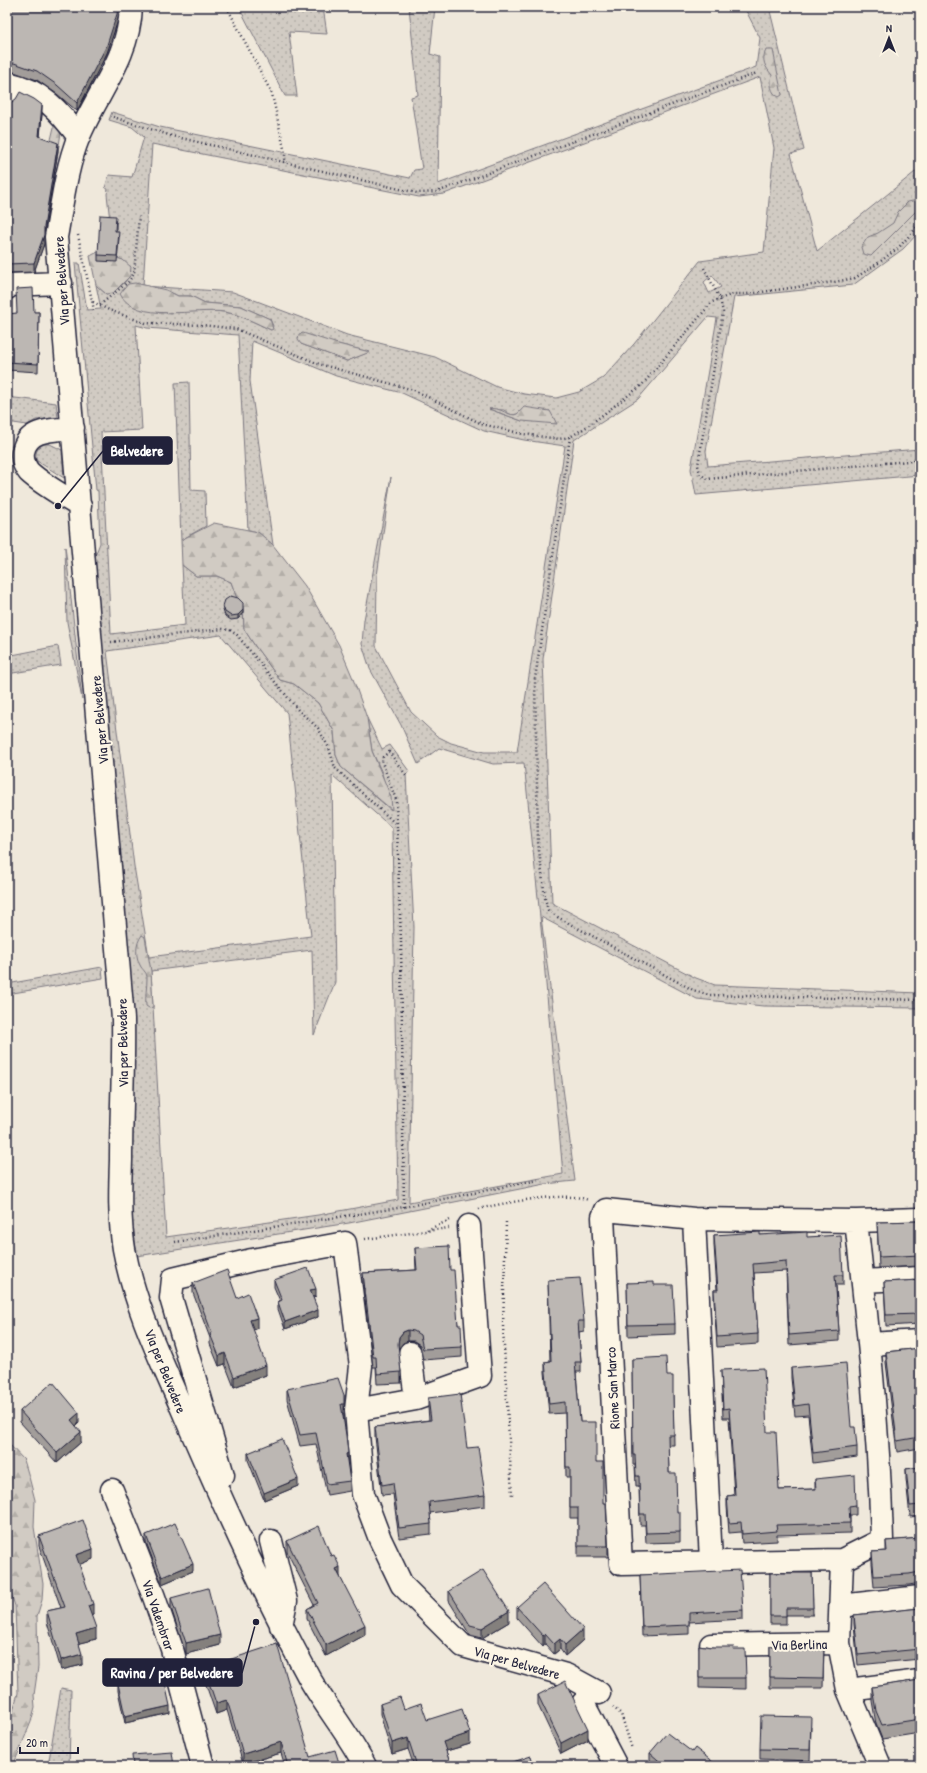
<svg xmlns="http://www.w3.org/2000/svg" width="927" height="1773" font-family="'Patrick Hand',sans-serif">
<defs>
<pattern id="grass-dots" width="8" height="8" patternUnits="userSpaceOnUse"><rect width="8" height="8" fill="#d1cbc3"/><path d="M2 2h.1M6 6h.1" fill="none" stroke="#b3aea8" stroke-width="1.8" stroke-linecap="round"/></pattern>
<pattern id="forest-firs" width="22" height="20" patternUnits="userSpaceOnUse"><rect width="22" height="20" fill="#d1cbc3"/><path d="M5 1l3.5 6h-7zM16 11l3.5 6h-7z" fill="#b3aea8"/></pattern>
</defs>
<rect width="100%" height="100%" fill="#efe8db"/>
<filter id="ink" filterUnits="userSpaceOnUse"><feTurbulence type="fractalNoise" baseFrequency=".025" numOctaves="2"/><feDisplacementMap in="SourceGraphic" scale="8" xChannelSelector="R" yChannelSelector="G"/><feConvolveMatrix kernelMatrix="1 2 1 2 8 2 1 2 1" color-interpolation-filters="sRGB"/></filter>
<g filter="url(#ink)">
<path fill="url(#grass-dots)" stroke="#7a767f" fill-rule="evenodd" d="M239,7H323L327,34L289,32L297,96H285Z
M409,7H435L430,54L440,57L438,184L756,67L760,38L744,7H769L804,150L791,154L817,251L920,168V231L903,249L853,285L734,297L706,451L708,466L920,449V475L696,495L691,469L717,318L708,317L638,399L574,440L543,659L552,903L696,978L715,985L920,993V1008L763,1006L697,999L541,917L575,1181L545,1184L349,1223L137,1256L130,1203L93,561L100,543L98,491L96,490L75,263H79L87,310L101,309L96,285L106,294C116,292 129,281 131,271L123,260L117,258L119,237H115L116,222L110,221L107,194L108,189L105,188L109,175L132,177L144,137L132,127L109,120L112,112L160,127L410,178L414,170L422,169L411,97L418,95ZM760,77L774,148L764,252L700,261L634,344L603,378L579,392L556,398L524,394L497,387L435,357L347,335L233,292L143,286L152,144L419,197L444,194ZM712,275L721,287L709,293L704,282ZM139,284L166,290L178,296H191L205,303L241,306L270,319L273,326L271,330C256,323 241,315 224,312C203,309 180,312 159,313ZM136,325L147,328L238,335L248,530L258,532L273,545L250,381L252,341L336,376L402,393L484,431L524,440L565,446L517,752H484L451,743L437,736L411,712L376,646L377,576L391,477L364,620L362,644L370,669L401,725L418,764L439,748L493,764L524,763L540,917L563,1174L409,1202L414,927L406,775L409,771L390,745L382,749L367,718L372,751L382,773L391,810L341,767L336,755L334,731L318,703L294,684L280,680L255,646L244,629L243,606L238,601L231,582L217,576H196L182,565L185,625L111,634L101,432L142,430ZM301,344H338L369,352L347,361ZM489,409L504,410L511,415L518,414L520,411H550L522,421ZM221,635L287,713L311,936L149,957L134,866L107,651ZM332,775L392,828L398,1200L318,1215L166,1237L151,971L312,950L314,1035L335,982Z
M189,382L191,490L205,491L206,526L181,540L175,383Z
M7,397L56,403L58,418L36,420L27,425L7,422Z
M44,444H50L62,450L64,478L37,461C34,453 37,448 44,444Z
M65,547L67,562L82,699L67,622Z
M58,646L61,665L7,674V656Z
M102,967L103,978L7,994V984Z
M61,1688L71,1690L69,1766H48Z"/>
<path fill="url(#forest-firs)" stroke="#7a767f" d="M766,50H773L782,95L779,97C770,93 770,83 772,75C765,67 761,60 766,50Z
M55,123L62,127L58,151L49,148Z
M920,195V207L871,256L863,254L861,247L868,237L878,233L893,223L898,212L908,202L917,200Z
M98,252L123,260L131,267L130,276L113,293L106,294L96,285L90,256Z
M135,283L166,290L178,296H191L205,303L241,306L270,319L273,329L271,330C256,323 241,315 225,312C196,308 136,324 120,294L128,284Z
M303,333L338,344L370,352L347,361L301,344L298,340L299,334Z
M524,407L550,411L557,424L522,421L489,409C500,406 510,418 517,414C519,413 522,409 524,407Z
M214,523L258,532L273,545L305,586L339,645L352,676L367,718L372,751L391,797L392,810L341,767L336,755L334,731L318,703L294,684L280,680L255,646L244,629L243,606L238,601L231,582L217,576H196L182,565L181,540Z
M142,935L145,937L151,971L153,1007L149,1008L146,1006C145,996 147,987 147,978C147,973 144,971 141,967C135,957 135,944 142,935Z
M7,1442L24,1460L29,1477L35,1500L34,1527L43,1584L42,1600L37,1616L38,1667L34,1695L35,1707L31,1722L13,1766H7V1732L18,1693L15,1606L7,1581Z"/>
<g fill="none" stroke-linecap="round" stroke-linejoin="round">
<g stroke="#22223b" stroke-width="25">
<path id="minor" d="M131,7C129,58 98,91 79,136C66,168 62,204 56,237L123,1019C124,1066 121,1113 121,1160C120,1189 119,1220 124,1249C134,1303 158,1354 180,1404C220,1498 262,1591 311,1681C328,1710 350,1736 365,1766
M7,99L11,84C41,90 61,113 79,137
M7,288L8,285L61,283
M73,428C55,430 27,428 23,452C22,459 24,466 29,472C43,485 63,496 80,506
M694,1219L711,1561
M856,1221C868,1327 879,1433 882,1540L842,1560L621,1564L603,1217L606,1210L694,1219L856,1221L920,1219
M863,1281L920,1278
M869,1344L920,1341
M416,1399L480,1376L469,1226
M356,1410L363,1494L380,1539L402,1585L463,1646L566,1675L599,1693
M223,1475L171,1298L173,1279L252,1260L345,1243L361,1366L356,1410L416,1399L410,1353
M112,1490L154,1597L172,1649L203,1766
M271,1541L286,1601L281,1626
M842,1560L839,1643L848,1690L880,1766
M849,1605L920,1597
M711,1645L839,1643
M848,1690L920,1681
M583,1703L616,1766"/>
</g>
<path stroke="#22223b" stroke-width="2.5" stroke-dasharray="1 3" stroke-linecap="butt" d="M227,7L272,94L285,153V163
M113,117L172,136L417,193L437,192L757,73
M78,235L94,310
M704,268L720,299L723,312L698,465L700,474L707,479L920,460
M93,302L109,310L145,323L202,325L236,329L319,364L414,390L482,424L523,434L559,439L570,437L588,426L642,385L712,302L733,294H747L834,282L855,278L877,264L898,248L920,224
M100,305L128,282L134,274L139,216
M570,437L535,679L538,842L545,898L548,910L559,918L693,990L709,995L920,1000
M111,642L223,629L230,630L237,635L298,710L318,728L329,748L335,768L397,825
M404,1207L401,942L396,800L382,762L383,757L389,752L406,775
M479,1209C501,1203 569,1191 588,1200
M506,1222L503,1326L512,1496
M427,1230L450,1220
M365,1239L449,1228
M175,1242L404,1207L538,1180
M613,1707L621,1714L632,1749"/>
<use href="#minor" stroke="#fcf5e5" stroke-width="22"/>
</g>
<path fill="#a29d9a" stroke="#22223b" d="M7,7L117,23L107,53L77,111L57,94L37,80L14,72L7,73Z
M7,112L42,114L40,137L58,151L44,233V244L34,272L7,273Z
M116,222V231L119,237L117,262L98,261V255Z
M39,312L38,372L7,370V314Z
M223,606L243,613L238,619L231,620L225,616L223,610Z
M920,1221V1266L879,1268L877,1222Z
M714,1235H760L807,1237L843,1275V1285H836L839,1331V1341L789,1345L786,1271L754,1273L758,1334V1344L717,1347L714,1300V1290H717L714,1245Z
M415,1248L450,1270L458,1325L462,1347V1357L423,1360L420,1345L414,1341H408L403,1343L399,1348L398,1350L401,1372V1383L377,1384L376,1367H373L363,1283V1273L416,1270Z
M274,1280L316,1296L313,1297L318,1317L285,1329L278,1309V1302L280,1301L274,1287Z
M548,1280L584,1321V1331L579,1332L581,1362V1372H576L580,1422L596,1462L603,1503L608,1546V1557H578V1518H570V1477H566L565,1413L549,1414L545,1372V1362L550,1361Z
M920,1280V1324L886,1326L884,1282Z
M193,1283L237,1298L257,1328L253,1330L266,1375L234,1387L225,1364L219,1366L210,1344V1338L193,1293Z
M627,1283L654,1285L675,1324V1334L628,1336Z
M920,1348V1448L897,1452L886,1363V1352Z
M632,1359L667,1376L673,1395L674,1445H668L669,1473L677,1512L680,1532V1542L646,1543L645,1525H640L639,1486H636L635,1465H633Z
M791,1368L857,1447V1457L813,1463L808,1415L795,1416L791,1378Z
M721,1370L767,1432L779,1490L815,1489V1479L856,1505V1515H850V1533L777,1535V1541L742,1543L741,1532L729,1533L727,1506V1496L734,1495L729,1418H723Z
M287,1389L344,1395V1414H343L348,1464H347L350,1481V1491L327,1495L316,1444L300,1446L287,1399Z
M428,1398L467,1448L485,1495V1506L430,1513L431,1524V1534L399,1538L393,1494L382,1495L375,1437V1427L429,1420L428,1408Z
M20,1411L79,1423L76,1426L81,1442L57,1463L20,1422Z
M248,1453L298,1486L264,1500L248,1460Z
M920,1467V1516L910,1517L906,1479V1469Z
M146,1535L193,1571L162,1584L146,1542Z
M39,1536L93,1559L79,1564L93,1615H91L96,1639L79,1643L82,1665L61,1670L47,1622V1611L61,1608L39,1546Z
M920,1538V1583L909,1585L874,1587L872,1563V1552L886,1551V1541Z
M287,1541L331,1556L365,1635L326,1656L307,1619V1609L314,1605L287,1552Z
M770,1573H812L813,1615H786V1624H770Z
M640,1575L743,1610V1619L689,1622V1634L642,1636Z
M449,1591L509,1622L482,1638L470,1635L449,1601Z
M171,1598L220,1645L186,1654L171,1608Z
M517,1607L583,1640L565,1656L560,1649L554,1654L545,1644L543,1647L517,1618Z
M920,1608V1659L858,1665L854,1624V1615Z
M699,1645L711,1647L734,1649L746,1678V1689L699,1688Z
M824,1645L823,1688H770V1646Z
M204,1668L310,1757L340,1766H285L281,1753L243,1764L227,1710L216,1714L204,1679Z
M920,1680V1733L882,1739L876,1724L872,1701V1687Z
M118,1684L170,1713L125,1723L118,1691Z
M538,1695L588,1740L561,1754L538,1705Z
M380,1704L404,1709L470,1744L446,1751L451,1766H414L408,1749L392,1754L380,1714Z
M811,1727L810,1761L760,1759V1749Z
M650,1753L718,1766H653L650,1763Z"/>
<path fill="#84807d" stroke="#22223b" d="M118,7H120L117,23L107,53L77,111V103Z
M42,105V114L39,145V136Z
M58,143V151L44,235V227Z
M44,235V244L34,272V263Z
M243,610V613L238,619V615Z
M316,1289V1296L310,1298V1290Z
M318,1310V1317L285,1329V1322Z
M257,1318V1328L250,1331V1320Z
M408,1330V1341L403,1343L399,1348L398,1354V1344L399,1337L403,1332Z
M225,1353V1364L219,1366V1356Z
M266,1365V1375L234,1387V1377Z
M79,1413V1423L71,1430V1420Z
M81,1432V1442L57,1463V1453Z
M348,1453V1464H346V1454Z
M298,1479V1486L264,1500V1493Z
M93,1549V1559L76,1566V1555Z
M193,1564V1571L162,1584V1577Z
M340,1567V1577L336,1569Z
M93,1604V1615L88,1617V1606Z
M509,1611V1622L482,1638V1628Z
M365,1625V1635L326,1656V1645Z
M96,1628V1639L76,1644V1634Z
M583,1629V1640L565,1656V1645Z
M545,1634V1644L543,1647V1636Z
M220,1635V1645L186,1654V1643Z
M560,1639V1649L554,1654V1644Z
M82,1654V1665L61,1670V1660Z
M227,1700V1710L216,1714V1703Z
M170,1706V1713L125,1723V1716Z
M588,1729V1740L561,1754V1743Z
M470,1733V1744L443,1752V1742Z
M408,1738V1749L392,1754V1743Z
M281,1742V1753L243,1764V1754Z"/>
<path fill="#bcb7b3" stroke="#22223b" d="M7,7H118L117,14L107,45L77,103L57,85L37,71L14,63L7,64Z
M20,92L34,99L42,105L39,136L58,143L44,227V235L34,263L7,264V112L10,103L16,99Z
M100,215L116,216L115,231H119L117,256L98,255Z
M33,288L34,312H39L38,364L7,362V314L17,313L16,289Z
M231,596L238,598L243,603V610L238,615L231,616L225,612L223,606L225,600Z
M920,1221V1255L879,1257L877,1222Z
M760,1232V1235L807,1232V1237L841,1235L843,1275H835L839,1331L789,1335L786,1261L753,1264L758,1334L717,1337L714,1290H718L714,1235Z
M449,1246L450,1270H454L458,1325H461L462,1347L423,1349L420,1335L414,1331L408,1330L403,1332L399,1337L398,1344L401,1372L377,1374L376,1357H373L363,1273L417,1270L415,1248Z
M308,1268L316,1289L310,1290L318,1310L285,1322L278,1302L282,1300L274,1280Z
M227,1270L237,1298L248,1293L257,1318L250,1320L266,1365L234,1377L225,1353L219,1356L210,1334L212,1333L193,1283Z
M580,1278L584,1321H578L581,1362H575L580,1422H596V1462H603V1503H606L608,1546H578V1508H570V1467H566L565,1402L549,1404L545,1362L551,1361L548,1280Z
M920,1280V1314L886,1315L884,1282Z
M654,1282V1285H673L675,1324L628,1325L627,1283Z
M920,1348V1437L897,1441L886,1352Z
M666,1357L667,1376H673V1395L674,1435H668L669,1473H676L677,1512H680V1532L646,1533L645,1514H640L639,1476H636L635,1455H633L632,1359Z
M846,1363L851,1427H855L857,1447L813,1453L808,1404L795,1406L791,1368Z
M764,1368L767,1432H776L779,1490L816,1489L815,1479L855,1475L856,1505L849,1506L850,1523L776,1525L777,1531L742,1534L741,1522L729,1523L727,1496L735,1495L729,1408L723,1409L721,1370Z
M338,1378L344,1395V1404H341L346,1435L348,1453L346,1454L350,1481L327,1484L316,1433L300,1435L287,1389Z
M53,1382L79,1413L71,1420L81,1432L57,1453L20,1411Z
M460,1394L467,1448L478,1447L485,1495L429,1502L431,1524L399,1528L393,1483L382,1485L375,1427L431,1420L428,1398Z
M282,1439L298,1479L264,1493L248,1453Z
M920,1467V1505L910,1506L906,1469Z
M83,1520L93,1549L76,1555L93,1604L88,1606L96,1628L76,1634L82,1654L61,1660L47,1611L65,1607L39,1536Z
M175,1523L193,1564L162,1577L146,1535Z
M319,1526L331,1556L334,1555L340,1567L336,1569L365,1625L326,1645L307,1609L318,1603L287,1541Z
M920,1538V1572L909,1574L874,1576L872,1552L887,1551L886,1541Z
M483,1570L509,1611L482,1628L470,1625L449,1591Z
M740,1570L743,1610L689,1613V1625L642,1627L640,1575Z
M770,1573H812L813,1608H786V1616H770Z
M543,1584L583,1629L565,1645L560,1639L554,1644L545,1634L543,1636L517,1607Z
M208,1588L220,1635L186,1643L171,1598Z
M920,1608V1649L858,1655L854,1615Z
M277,1644L310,1757L335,1750L340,1766H288L281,1742L243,1754L227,1700L216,1703L204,1668Z
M699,1645L711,1647H734L733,1649H745L746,1678H699Z
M824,1645L823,1678L770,1677V1646Z
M163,1674L170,1706L125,1716L118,1684Z
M920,1680V1719L882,1725L876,1711L872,1687Z
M565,1681L588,1729L561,1743L538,1695Z
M400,1697L404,1709L421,1703L427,1720L462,1709L470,1733L443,1742L451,1766H417L408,1738L392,1743L380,1704Z
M761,1716L811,1717L810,1750L760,1749Z
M667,1733L692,1752L695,1748L718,1766H665L650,1753Z
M172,1752L174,1766H133L132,1755Z
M531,1756L534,1766H501Z
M603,1761L607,1766H592Z
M859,1764L860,1766H815Z"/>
</g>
<g text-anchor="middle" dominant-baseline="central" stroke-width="4" stroke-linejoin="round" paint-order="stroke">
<g font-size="14" fill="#22223b" stroke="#fcf5e5">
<text transform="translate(61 281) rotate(-94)">Via per Belvedere</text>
<text transform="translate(99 720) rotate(-95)">Via per Belvedere</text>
<text transform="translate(122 1043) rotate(-91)">Via per Belvedere</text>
<text transform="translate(166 1371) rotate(68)">Via per Belvedere</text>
<text transform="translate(612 1388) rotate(-93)">Rione San Marco</text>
<text transform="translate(159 1615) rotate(71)">Via Valembrar</text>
<text transform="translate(799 1644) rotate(-1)">Via Berlina</text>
<text transform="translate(517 1662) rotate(16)">Via per Belvedere</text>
</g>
</g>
<path fill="none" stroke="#22223b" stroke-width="1.5" d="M58 506L103 451M256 1622L242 1673"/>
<g fill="#22223b" stroke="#fcf5e5" stroke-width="1.5">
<circle cx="58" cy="506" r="4"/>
<circle cx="256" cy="1622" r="4"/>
</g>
<g fill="#22223b" stroke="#22223b" stroke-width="1.5">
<rect x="103" y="437" width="69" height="27" rx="4"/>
<rect x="103" y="1659" width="139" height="27" rx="4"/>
</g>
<g font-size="15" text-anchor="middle" font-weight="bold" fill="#fff">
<text x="137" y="456">Belvedere</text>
<text x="172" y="1678">Ravina / per Belvedere</text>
</g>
<rect width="927" height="1773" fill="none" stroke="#fcf5e5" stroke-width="24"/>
<rect x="12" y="12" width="903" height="1749" fill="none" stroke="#22223b" stroke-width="1.5" filter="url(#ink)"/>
<g transform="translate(889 38)" stroke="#fcf5e5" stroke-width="3" paint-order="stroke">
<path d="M0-3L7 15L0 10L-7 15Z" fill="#22223b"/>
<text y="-6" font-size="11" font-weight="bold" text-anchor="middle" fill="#22223b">N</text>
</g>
<path d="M20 1747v6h58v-6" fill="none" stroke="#22223b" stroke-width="2"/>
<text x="26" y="1747" font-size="12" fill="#22223b" stroke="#fcf5e5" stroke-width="3" paint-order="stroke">20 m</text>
</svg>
